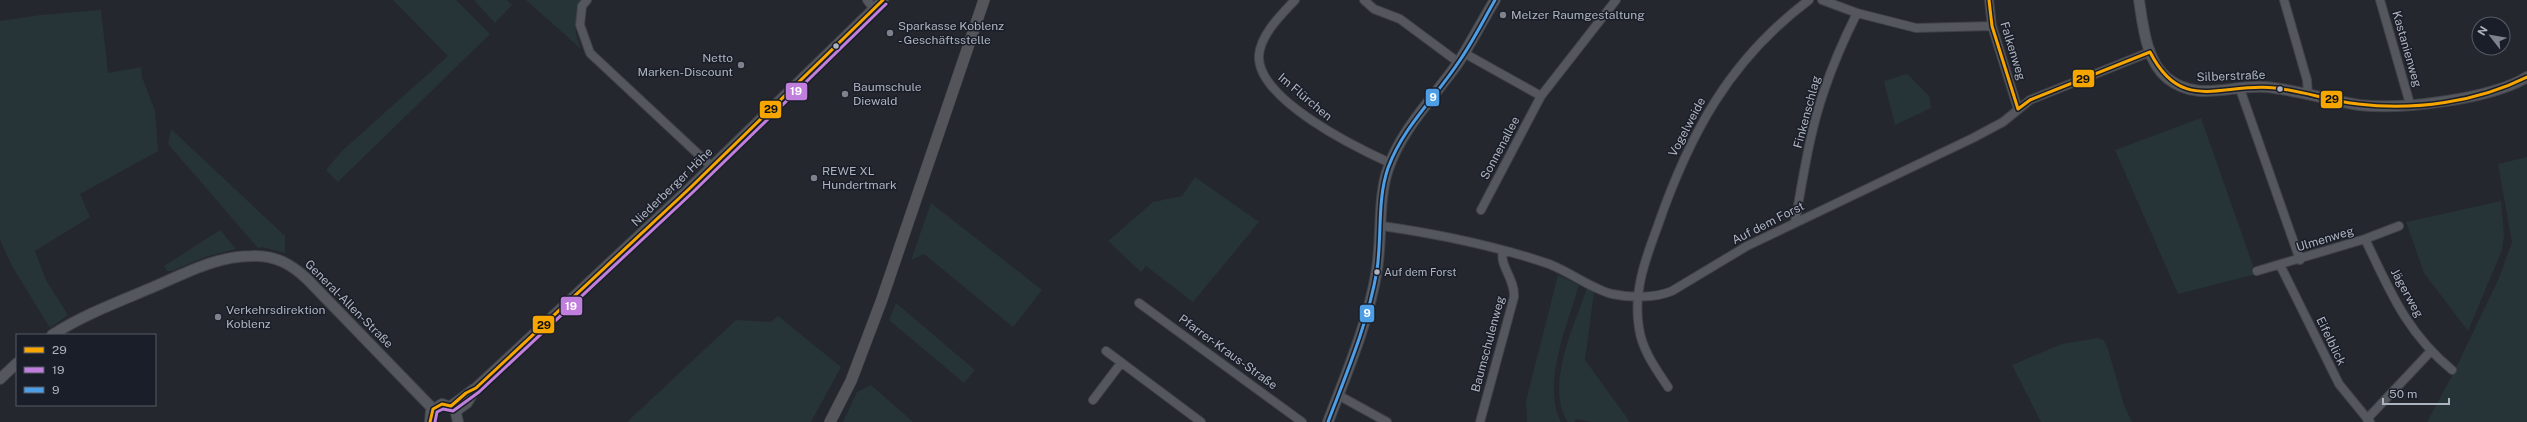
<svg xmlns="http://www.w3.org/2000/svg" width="2527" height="422" font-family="'Public Sans',sans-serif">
<rect width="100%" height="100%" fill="#25272e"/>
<path fill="#273437" d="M393,0H456L490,34L338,182L326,170L342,151L448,56Z
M474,0H507L512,5L495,23Z
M526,0H582C574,20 573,29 581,49Z
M101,10L108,73L141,67L142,77L155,111L158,151L80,194L90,217L35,251L46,280L68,315L50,328L12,266L0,240V21L41,15Z
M1907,74L1929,96L1931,108L1895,125L1884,81Z
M2201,118L2256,274L2178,294L2115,150Z
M171,129L285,236V253L262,247L258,248L168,144Z
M2527,157V422H2427L2454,372L2499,278L2512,242L2498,164Z
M1195,177L1259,222L1193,302L1146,266L1141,272L1108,241L1153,202L1182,196Z
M2501,201L2504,235L2502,250L2468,331L2424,273L2406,222Z
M931,203L1042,290L1013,327L924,254L911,260Z
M220,230L236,249L205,257L172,271H167L164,266Z
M1558,275L1579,285C1568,323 1541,385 1561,422H1527L1526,401Z
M1587,288L1594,292L1585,360L1630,422H1590L1577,419L1574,422H1568C1544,386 1575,324 1587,288Z
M896,303L975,370L964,383L889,320Z
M778,316L841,367L811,422H627L736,320L771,322Z
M2097,338L2103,340L2107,346L2125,408L2132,422H2041L2012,365L2062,344Z
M871,385L913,422H843L857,392Z"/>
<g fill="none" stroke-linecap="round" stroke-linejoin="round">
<g stroke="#414248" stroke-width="10">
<path id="minor" d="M587,0L582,6L580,25L590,53L712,167
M867,0L874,9
M1295,0C1281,15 1261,34 1259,55C1256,99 1357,148 1390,163
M1364,0L1374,9L1400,19L1458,62
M1822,0L1857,13L1916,28L1992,26
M1989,0L1992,26L2018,109
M2284,0L2307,80L2308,95
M2380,0L2410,104
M1464,53L1541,96L1481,210
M2240,89L2300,260
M1541,96L1616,0
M1795,222C1803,179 1809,134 1824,91C1833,64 1844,39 1857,13
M1382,226C1438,234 1496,246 1549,264C1570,272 1592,289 1612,294C1631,298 1655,298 1672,291L1747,246L1973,138L2003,122L2030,100L2150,52
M2365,239C2390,291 2406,332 2452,370
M2280,265L2339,384L2370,422
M2257,271L2365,239L2399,226
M1139,303L1302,422
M1106,351L1201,422
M1668,387C1656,369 1642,350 1639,328C1633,293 1645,260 1657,228C1689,135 1729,60 1809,0
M1338,395L1387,422
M1093,400L1121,363
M2367,419L2430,352
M1480,422L1514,297C1515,278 1499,266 1503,251"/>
</g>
<g stroke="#414248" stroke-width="12">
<path id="tertiary" d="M2139,0C2143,25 2146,61 2167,78C2198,103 2232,84 2266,87C2298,90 2328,100 2359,105C2401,110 2491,99 2527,77
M52,335C83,315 118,302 151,288C184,274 216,256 252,256C275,255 291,264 307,279L433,409
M0,379L17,363
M451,406L474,389
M456,411L467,403L476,388L689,189L883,0
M430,422L431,411L442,404L455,409L458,422
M1328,422C1347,372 1369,321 1377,269C1382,238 1378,197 1388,169C1401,130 1434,97 1458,63C1471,43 1482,21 1495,0"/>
</g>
<g stroke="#42444b" stroke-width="12">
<path id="secondary" d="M830,422L851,381L881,302L984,0"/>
</g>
<use href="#minor" stroke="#54575d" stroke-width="8"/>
<use href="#tertiary" stroke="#54575d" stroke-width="10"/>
<use href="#secondary" stroke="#53555b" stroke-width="11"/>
<g stroke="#1a1e28" stroke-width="6">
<path id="bus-1" d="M1989,0L1992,26L2018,109
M2150,52C2182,115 2221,82 2275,88C2303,91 2330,101 2358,104C2414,111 2477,102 2527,77
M2018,109L2030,100L2150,52
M430,422L433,409L442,404L451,406L466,393L476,388L689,189L883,0"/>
</g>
<g stroke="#1a1e28" stroke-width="6">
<path id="bus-2" d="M435,422L437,412L443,409L453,411L479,392L692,193L886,4"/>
</g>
<g stroke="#1a1e28" stroke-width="6">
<path id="bus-3" d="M1328,422C1347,372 1368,323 1377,270C1382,236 1377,200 1388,168C1403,127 1435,98 1458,63C1472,43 1483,21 1495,0"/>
</g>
<use href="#bus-1" stroke="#f7a600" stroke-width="3"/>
<use href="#bus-2" stroke="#c07fdc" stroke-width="3"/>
<use href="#bus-3" stroke="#4d9ee5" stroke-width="3"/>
</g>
<g fill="#7e828d" stroke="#1a1e28" stroke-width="1.5">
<circle cx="1503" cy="15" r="4"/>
<circle cx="890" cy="33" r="4"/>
<circle cx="741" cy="65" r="4"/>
<circle cx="845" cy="94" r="4"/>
<circle cx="814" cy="178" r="4"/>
<circle cx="218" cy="317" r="4"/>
</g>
<g fill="#aeb3c0" stroke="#1a1e28" stroke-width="1.5">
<circle cx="836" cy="46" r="3.5"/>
<circle cx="2280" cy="89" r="3.5"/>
<circle cx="1377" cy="272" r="3.5"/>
</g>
<g text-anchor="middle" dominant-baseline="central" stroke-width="3" stroke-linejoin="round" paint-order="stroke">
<g font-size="11" fill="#aeb3c0" stroke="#1a1e28" text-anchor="start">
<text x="1384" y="272">Auf dem Forst</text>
</g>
<g font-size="12" fill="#aeb3c0" stroke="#1a1e28" text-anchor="start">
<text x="1511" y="15">Melzer Raumgestaltung</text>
<text x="898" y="26">Sparkasse Koblenz<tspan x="898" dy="14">- Geschäftsstelle</tspan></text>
<text x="733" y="58" text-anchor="end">Netto<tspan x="733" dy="14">Marken-Discount</tspan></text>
<text x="853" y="87">Baumschule<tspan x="853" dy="14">Diewald</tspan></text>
<text x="822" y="171">REWE XL<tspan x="822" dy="14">Hundertmark</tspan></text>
<text x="226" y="310">Verkehrsdirektion<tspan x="226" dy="14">Koblenz</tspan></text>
</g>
<g font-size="12" fill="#aeb3c0" stroke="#1a1e28">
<text transform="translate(2407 49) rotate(74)">Kastanienweg</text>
<text transform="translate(2013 51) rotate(73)">Falkenweg</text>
<text transform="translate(2231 76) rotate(-2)">Silberstraße</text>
<text transform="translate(1305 97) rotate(40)">Im Flürchen</text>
<text transform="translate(1807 112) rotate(-75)">Finkenschlag</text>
<text transform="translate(1687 127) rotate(-62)">Vogelweide</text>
<text transform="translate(1500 148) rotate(-62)">Sonnenallee</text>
<text transform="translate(672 187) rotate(-44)">Niederberger Höhe</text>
<text transform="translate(1768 223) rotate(-27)">Auf dem Forst</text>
<text transform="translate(2325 239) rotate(-17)">Ulmenweg</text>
<text transform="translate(2407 293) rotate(61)">Jägerweg</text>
<text transform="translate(349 304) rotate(45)">General-Allen-Straße</text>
<text transform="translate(2331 341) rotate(64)">Eifelblick</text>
<text transform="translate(1488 344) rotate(-75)">Baumschulenweg</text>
<text transform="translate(1228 352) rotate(36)">Pfarrer-Kraus-Straße</text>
</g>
</g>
<g stroke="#1a1e28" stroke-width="1.5">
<rect x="2072" y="69" width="23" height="19" rx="4" fill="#f7a600"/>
<rect x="785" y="82" width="23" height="19" rx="4" fill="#c07fdc"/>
<rect x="1425" y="88" width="15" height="19" rx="4" fill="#4d9ee5"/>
<rect x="2320" y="90" width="23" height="19" rx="4" fill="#f7a600"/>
<rect x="759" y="100" width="23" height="19" rx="4" fill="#f7a600"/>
<rect x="560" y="296" width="23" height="20" rx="4" fill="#c07fdc"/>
<rect x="1359" y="304" width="16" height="19" rx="4" fill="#4d9ee5"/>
<rect x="532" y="315" width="23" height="19" rx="4" fill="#f7a600"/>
</g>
<g font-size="11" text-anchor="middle" font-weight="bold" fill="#fff">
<text x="796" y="95">19</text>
<text x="1433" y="101">9</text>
<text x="571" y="310">19</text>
<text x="1367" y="317">9</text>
</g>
<g font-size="11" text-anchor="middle" font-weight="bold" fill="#111">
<text x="2083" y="83">29</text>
<text x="2332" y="103">29</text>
<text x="771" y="113">29</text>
<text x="544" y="329">29</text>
</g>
<rect x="16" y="334" width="140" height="72" fill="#1a1e28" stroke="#555a65"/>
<rect x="24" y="347" width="20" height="6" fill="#f7a600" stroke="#555a65"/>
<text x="52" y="354" font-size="12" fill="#aeb3c0">29</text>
<rect x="24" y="367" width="20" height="6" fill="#c07fdc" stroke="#555a65"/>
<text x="52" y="374" font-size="12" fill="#aeb3c0">19</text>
<rect x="24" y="387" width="20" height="6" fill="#4d9ee5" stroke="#555a65"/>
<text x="52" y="394" font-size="12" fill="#aeb3c0">9</text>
<g transform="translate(2491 36) rotate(301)"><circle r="19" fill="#1a1e28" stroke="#555a65"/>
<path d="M0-3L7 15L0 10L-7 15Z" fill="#7e828d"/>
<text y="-6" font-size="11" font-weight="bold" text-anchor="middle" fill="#aeb3c0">N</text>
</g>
<path d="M2383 398v6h66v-6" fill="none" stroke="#aeb3c0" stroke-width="2"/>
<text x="2389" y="398" font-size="12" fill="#aeb3c0" stroke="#1a1e28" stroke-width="3" paint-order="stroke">50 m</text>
</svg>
